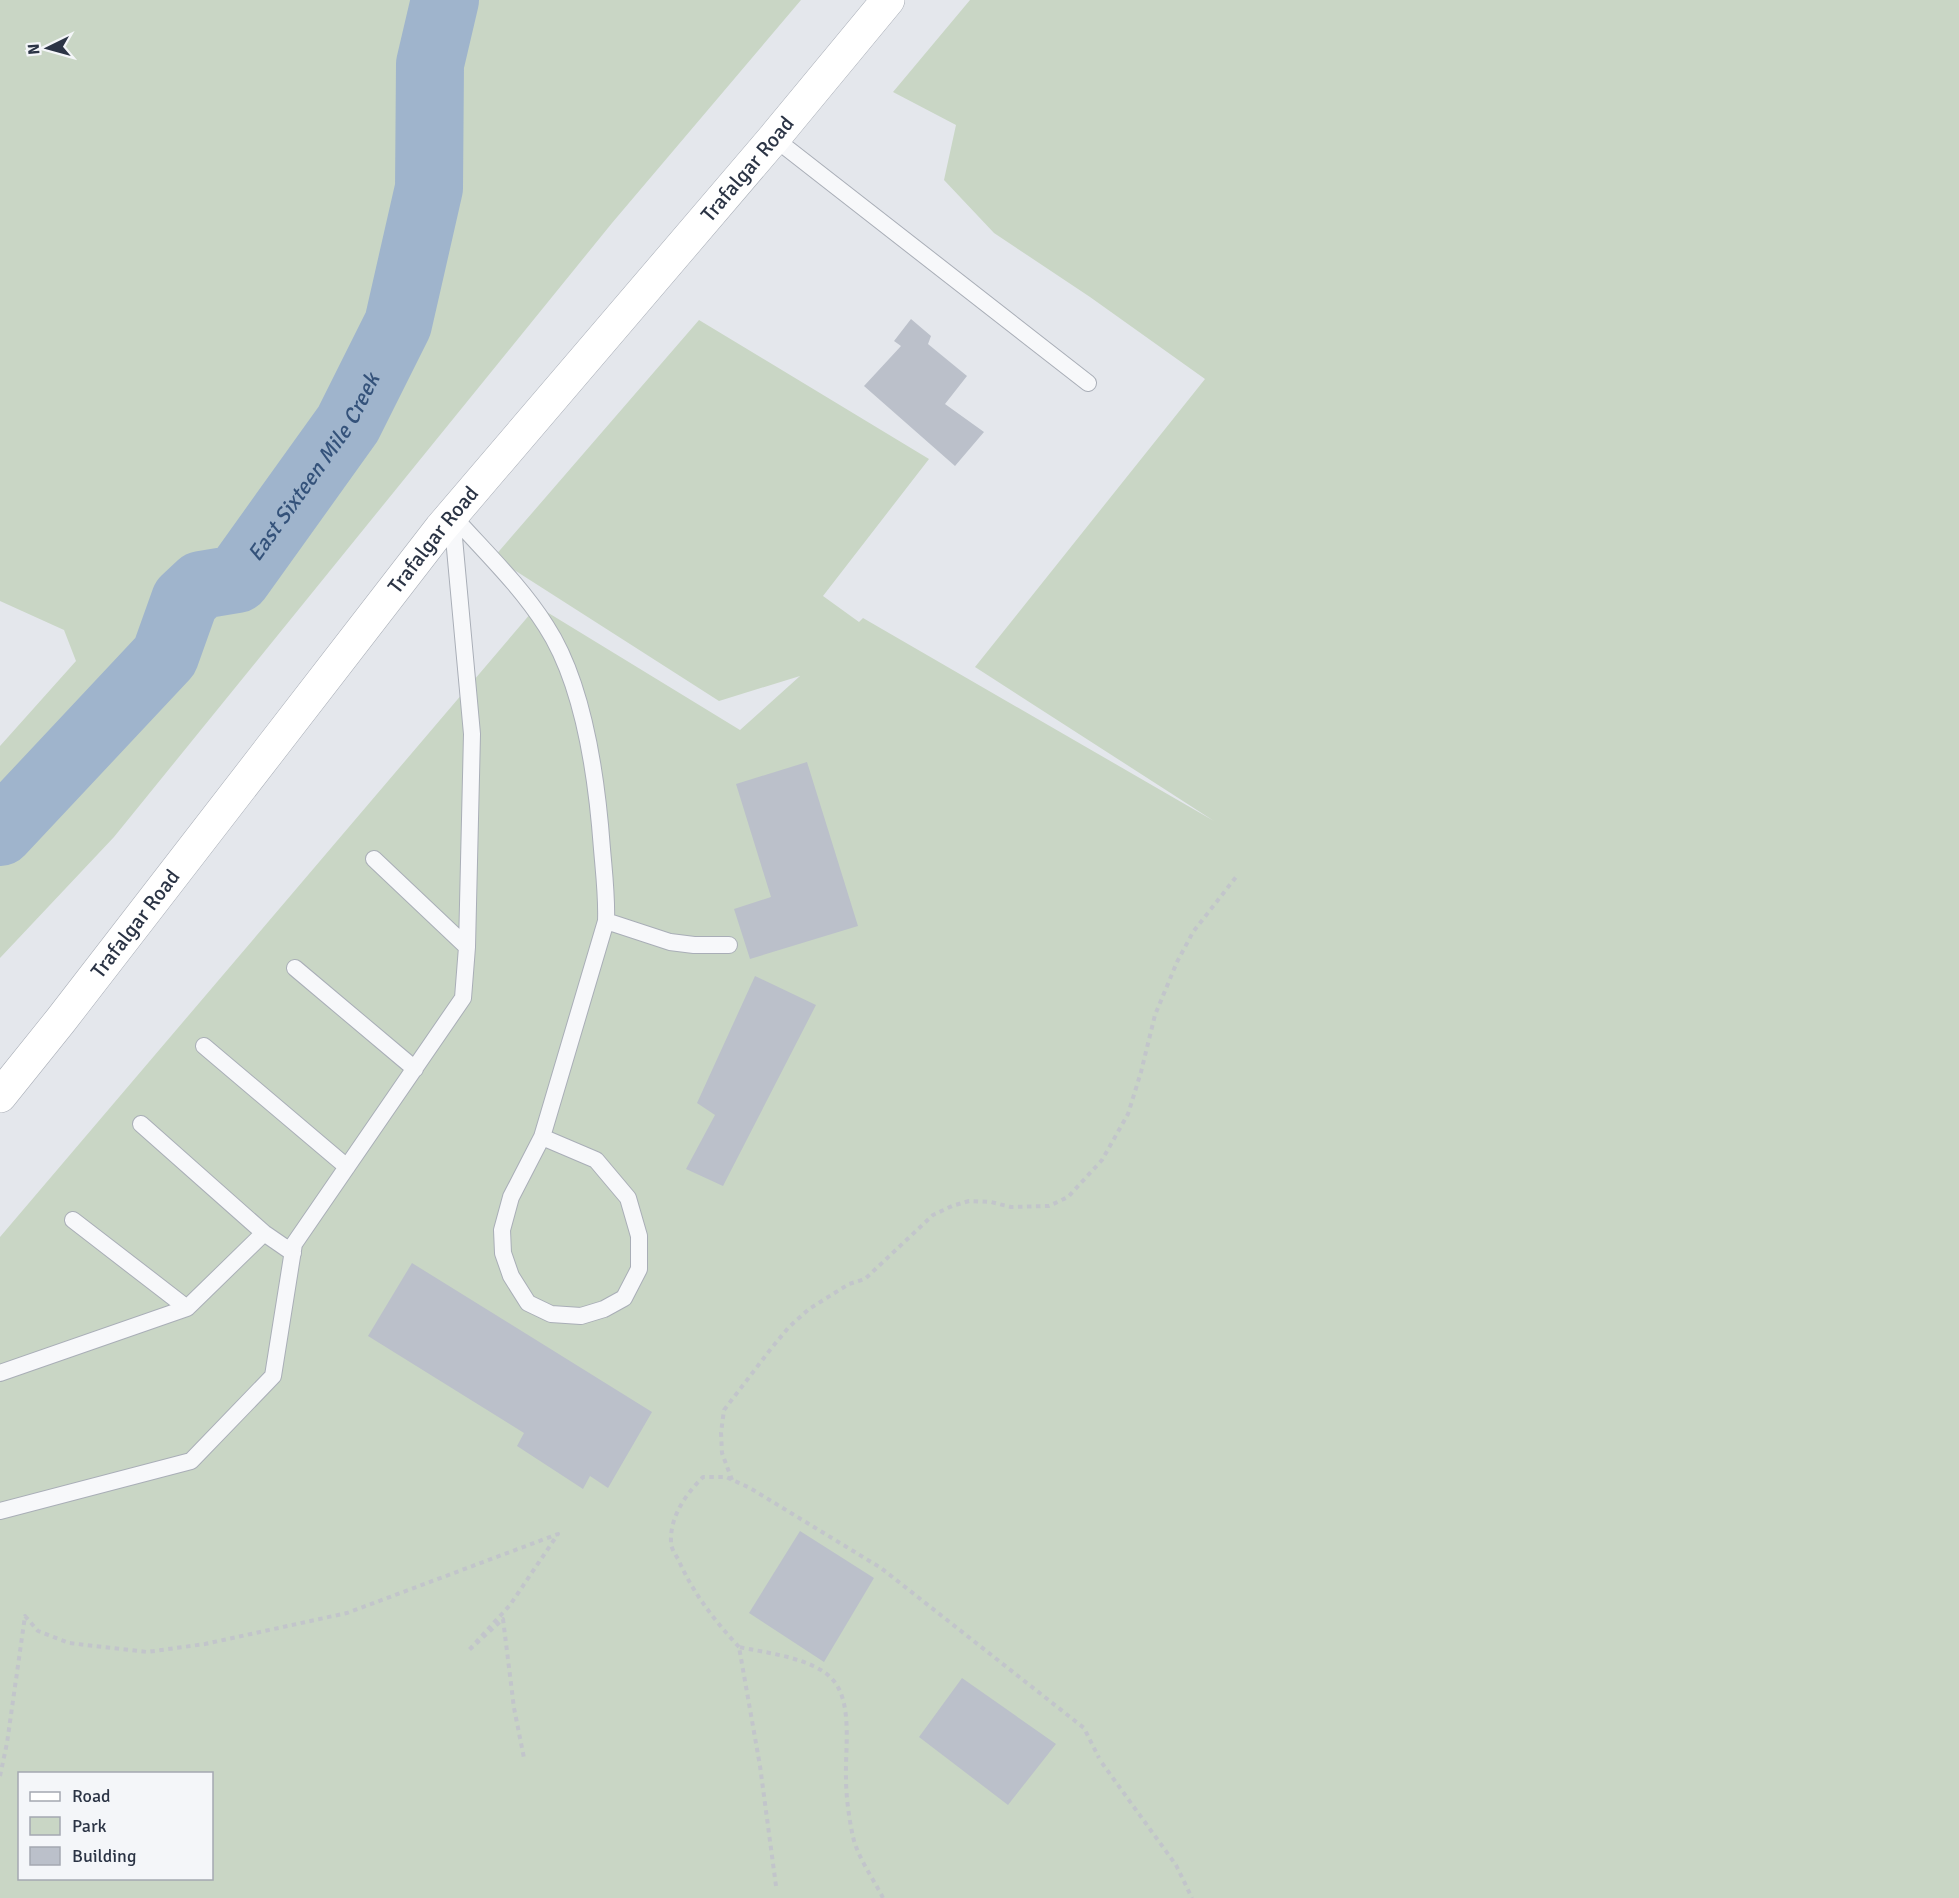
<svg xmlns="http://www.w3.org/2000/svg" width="1959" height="1898" font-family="Signika,sans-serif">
<rect width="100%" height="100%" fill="#e4e7ec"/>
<path fill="#c9d6c5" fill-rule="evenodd" d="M0,0H801L612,223L114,837L0,958V746L76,661L64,630L0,601Z
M970,0H1959V1898H0V1237L537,606L740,730L800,676L719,701L494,557L699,320L929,459L823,596L859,622L863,618L1214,821L975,667L1205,379L1090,297L994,233L944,180L956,125L893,92ZM20,1774H212V1878H20Z"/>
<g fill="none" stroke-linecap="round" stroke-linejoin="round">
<path stroke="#9fb4cc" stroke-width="68" id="s1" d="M0,832L165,656L185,600L201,585L237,579L348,424L398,324L429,188L430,64L445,0"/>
</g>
<path fill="#bbc0ca" d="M911,319L931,336L928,344L967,376L945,404L984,432L955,466L864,386L901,346L894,341Z
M807,762L858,926L750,959L734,909L771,897L736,784Z
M755,976L816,1005L723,1186L686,1169L715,1115L697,1103Z
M412,1263L652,1412L608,1488L590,1476L583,1489L517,1446L524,1433L368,1336Z
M800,1531L874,1578L824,1662L749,1613Z
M962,1678L1056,1744L1008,1805L919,1737Z"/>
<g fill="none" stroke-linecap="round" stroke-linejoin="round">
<g stroke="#a9aeb7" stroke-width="18">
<path id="lane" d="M774,138L1088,383
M452,515C484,551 520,585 546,626C584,684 597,780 602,849C604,873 607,897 606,921L542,1137L511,1197L502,1230L503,1253L511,1276L528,1303L551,1314L581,1316L604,1309L624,1298L639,1269V1236L628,1198L596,1160L542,1137
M374,859L467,947
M606,921L670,942L694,945H729
M295,968L415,1069
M204,1046L347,1167
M141,1124L264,1233L293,1253
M73,1220L187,1308L264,1233
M0,1373L187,1308
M0,1511L191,1461L273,1376L294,1244L463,998L467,947L472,734L452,516"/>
</g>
<g stroke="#a9aeb7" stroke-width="34">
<g id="secondary">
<path id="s2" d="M0,1096L61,1020L441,528L774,138L888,0"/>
</g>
</g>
<path stroke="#c2c5cb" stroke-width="4" stroke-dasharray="4.5 4.5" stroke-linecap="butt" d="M732,1480L722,1453L721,1433L724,1410L770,1350L788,1328L809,1309L849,1284L865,1279L933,1215L952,1206L969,1201L991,1202L1011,1207L1049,1206L1068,1197L1102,1160L1128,1114L1141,1072L1155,1015L1177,962L1193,932L1236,877
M739,1647C714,1620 693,1593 678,1559C675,1554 671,1548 671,1542C670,1516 686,1494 703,1477H726L750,1488L881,1568L1084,1728L1099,1758
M1102,1763L1176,1865L1192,1898
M0,1776L7,1743L25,1616L38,1631L69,1643L147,1652L205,1644L347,1613L558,1534L510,1605L468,1651L503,1619L514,1708L524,1758
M776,1886L760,1766L739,1647C767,1653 814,1658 833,1680C853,1703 845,1749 846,1778C846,1797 849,1818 853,1837C858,1858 873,1878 883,1898"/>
<use href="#lane" stroke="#f7f8fa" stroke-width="16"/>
<use href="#secondary" stroke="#fff" stroke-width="33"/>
</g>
<g text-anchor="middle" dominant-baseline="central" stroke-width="6" stroke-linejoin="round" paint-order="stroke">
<g font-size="21" fill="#2b3445" stroke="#f4f6f9">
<text stroke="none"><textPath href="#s2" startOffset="1191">Trafalgar Road</textPath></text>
<text stroke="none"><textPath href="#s2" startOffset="705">Trafalgar Road</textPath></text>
<text stroke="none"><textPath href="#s2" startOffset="219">Trafalgar Road</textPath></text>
</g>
<g font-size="22" font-style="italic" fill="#34527a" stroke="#f4f6f9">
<text stroke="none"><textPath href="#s1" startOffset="495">East Sixteen Mile Creek</textPath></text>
</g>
</g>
<rect x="18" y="1772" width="195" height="108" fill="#f4f6f9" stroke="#a4a8b1" stroke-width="1.5"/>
<rect x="30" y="1792" width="30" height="9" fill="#ffffff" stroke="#a4a8b1" stroke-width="1.5"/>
<text x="72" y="1802" font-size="18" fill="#2b3445">Road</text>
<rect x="30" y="1817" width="30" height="18" fill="#c9d6c5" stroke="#a4a8b1" stroke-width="1.5"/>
<text x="72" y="1832" font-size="18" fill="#2b3445">Park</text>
<rect x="30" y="1847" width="30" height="18" fill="#bbc0ca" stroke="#a4a8b1" stroke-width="1.5"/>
<text x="72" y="1862" font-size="18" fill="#2b3445">Building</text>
<g transform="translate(48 48) rotate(265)" stroke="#f4f6f9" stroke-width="4.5" paint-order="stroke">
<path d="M0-4.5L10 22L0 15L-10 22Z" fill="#2b3445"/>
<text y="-9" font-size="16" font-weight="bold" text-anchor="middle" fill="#2b3445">N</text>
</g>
</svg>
